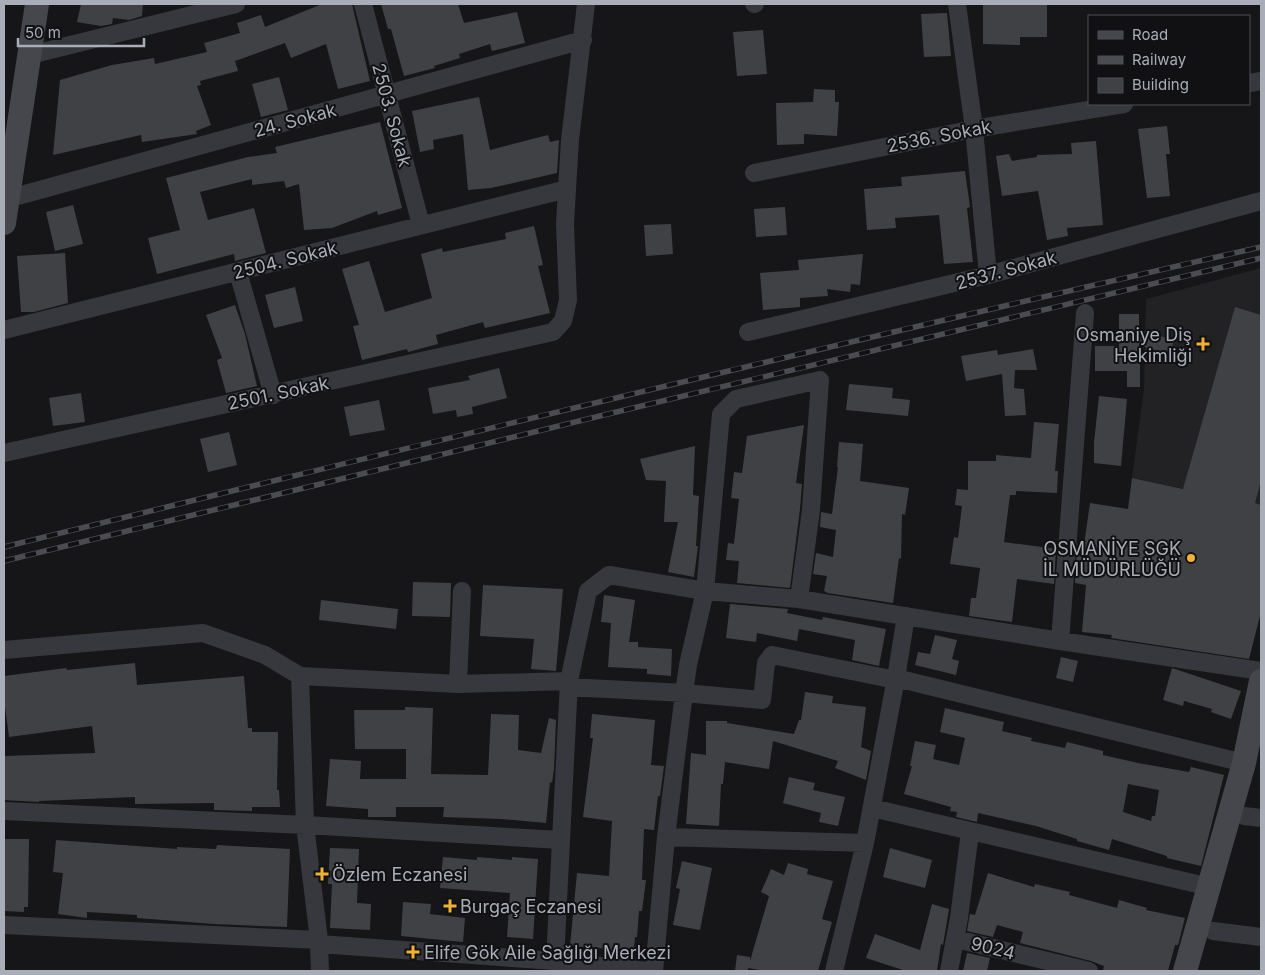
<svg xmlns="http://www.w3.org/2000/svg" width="1265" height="975" font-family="Inter,sans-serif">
<rect width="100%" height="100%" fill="#161618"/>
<path fill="#222225" d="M1261,268V505L1132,478L1144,389L1146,299Z"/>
<path fill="#404145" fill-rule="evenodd" d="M81,4H143L142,16L129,20L113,18L112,24L101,26L77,22Z
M322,4H352L370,81L338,89L326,44L291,58L285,43L235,61L238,71L200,81L201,85L197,86L211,125L196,131L197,134L142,142L141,135L53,155L60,80L112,65L154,58L155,64L207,52L204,43L240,33L237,23L261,15L265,27Z
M381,4H458L464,23L517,12L525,43L492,51L490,44L459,54L460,58L434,66L435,68L404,76L391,29H388Z
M1047,4V37H1020V45L983,44V5Z
M947,13L951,56L924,57L921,14Z
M763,30L767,74L737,76L733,32Z
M279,77L288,110L261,117L252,84Z
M814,89L835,90V102H839L837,136L804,134V144L777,145L776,103L813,102Z
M479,97L490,150L548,135L550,142L559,140L557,173L491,188L468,190L463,134L433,140L434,149L420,152L412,111Z
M380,122L402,208L378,215L377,211L332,228L304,230L299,184L286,188L284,181L252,185V179L200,192L208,220L254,208L266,253L235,261L234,254L157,274L148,238L180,230L166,178L248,157L277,153L275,147Z
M1167,126L1170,154H1166L1170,196L1147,198L1138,129Z
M1096,141L1103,225L1067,228L1068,236L1047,240L1038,191L1002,196L996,156L1009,154L1012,161L1037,157V155L1072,154L1071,143Z
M965,171L970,207L967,208L973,262L944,264L939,215L895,218L896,228L867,230L864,189L902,186L901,177Z
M73,205L83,244L55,251L46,212Z
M785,207L787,235L756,237L754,209Z
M671,224L673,254L646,256L644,225Z
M534,226L543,265L538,266L550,313L485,328L483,322L436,335L438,344L408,352L407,349L362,360L353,326L359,325L342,269L369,261L385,312L432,298L421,254L442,248L443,252L506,239L505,233Z
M65,253L68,303L34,312H21L17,256Z
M863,254L860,285L851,284L850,292L827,289L828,296L800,298V307L763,310L760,273L799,270L798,260Z
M295,287L303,321L274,328L265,295Z
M235,305L245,334L257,386L226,393L217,360L222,358L206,315Z
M1235,307L1261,315V481L1255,503L1261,505V612L1249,659L1111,638L1112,635L1082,632L1086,585L1075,583L1077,551L1083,552L1090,503L1128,509L1132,478L1183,489Z
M1119,314H1139V330L1174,340L1170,354L1140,346V387H1127V371H1095V346H1119Z
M1033,349L1037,370H1015L1014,388L1024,389L1026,415L1005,416L1002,374L966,381L961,356L997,350L998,355Z
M499,368L507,398L472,407L473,414L457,417L456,410L433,414L428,388L470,380L468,376Z
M849,384L893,388L892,398L910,400L908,416L846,410Z
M81,393L85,422L53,426L49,398Z
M1099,396L1127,399L1121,466L1094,463V442Z
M379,400L385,430L350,436L344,407Z
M1034,422L1059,424L1055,471H1058L1057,493L1016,491V495H1010L1004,542L1056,549L1054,584L1017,579L1012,622L969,616L971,598H976L980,568L950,564L954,537L958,538L962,506L955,505L957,489L968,490V461H996V455L1031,458Z
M804,425L796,483L802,484L800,509L790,588L737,583L739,561L726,560L728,543L734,544L739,499L731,498L734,472L742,473L747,436Z
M229,432L237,465L208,472L200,439Z
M839,442L863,444L860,481L909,488L905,515L902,514L901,559L899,558L893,603L828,593L824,591L827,576L813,574L816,553L833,557L836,530L820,527L821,512L832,514L838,467H837Z
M695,446L693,495L699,496L696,546H698L694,577L668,572L678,522H664L666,481L646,480L640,459Z
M413,582L451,583L450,617L412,616Z
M483,585L563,589L556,671L531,669L534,639L480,636Z
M604,595L635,600L629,642H638V647L672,649L671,676L647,674V669L608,667L611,623L601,622Z
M321,600L398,609L396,629L319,620Z
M730,604L788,609L787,613L822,620L823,617L886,629L879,666L852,660L855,640L799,629L797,641L757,633L756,642L726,638Z
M935,635L957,640L952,659L959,661L956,675L915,665L918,652L930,654Z
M1061,657L1078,661L1073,682L1056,678Z
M135,663L137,685L244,676L248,728H252V732H278L277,790H279L280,807H252V811L214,810V803L135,804V797L39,801V802L4,800V756L95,753L92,726L9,737L4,699V676L66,668L67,670Z
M1172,668L1241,691L1231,719L1211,712L1212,709L1184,701L1183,706L1163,700Z
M805,692L833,696L832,703L866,707L861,747L871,751L866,780L835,768L838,761L773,741L769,769L725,762L723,784H721L719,826L686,824L691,753L706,755V721H727V723L794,734L799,720H801Z
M405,707L433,708L431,774L488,775L491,714L519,715L518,750L541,753L549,718L556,720L554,769L552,783L550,782L546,823L501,819L443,817L444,807H396V817H368V809L326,806L330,759L361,761L360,779H406V749H355L354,710H405Z
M945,708L1004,722L1002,731L1032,738L1031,741L1065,748L1067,742L1103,751V755L1138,763L1189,772L1191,767L1224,775L1201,866L1167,858V856L1112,839L1109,850L1077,841V839L1036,826L978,813L977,822L956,817L957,812L950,811L951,807L904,794L912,766H910L915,741L936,745L933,759L959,765L965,738L940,732ZM1128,784L1159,790L1155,816H1152L1151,821L1123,812Z
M592,714L655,720L651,765L664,766L660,796H658L654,830L644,829L642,880H646L642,911H639L637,937H635L633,959L610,956V949L570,946L577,873L609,876L612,821L583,817L593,738H590Z
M789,777L815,783L813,790L845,797L838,826L819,822L821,813L783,803Z
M4,839H29L28,907H24V912L4,911Z
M56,840L177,849V847L216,849L217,845L290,849L287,927L214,924L137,918V915L87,912V918L58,914L63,873L53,872Z
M330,848L359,849L357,903L371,904L370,930L330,928L332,884H328Z
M890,848L932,860L925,888L883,877Z
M443,857L477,860V857L512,860V857L538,859L533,939L507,937L510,893L440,888Z
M682,861L712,868L700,930L673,925L680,889L676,888Z
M788,863L808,869L807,874L833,881L822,919L832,922L818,971H766L748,968V971H735L737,955L750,957V961L769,896L761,892L771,869L784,875Z
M988,873L1034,887L1035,884L1070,892L1069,895L1117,908L1119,900L1147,908L1146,910L1185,918L1178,945H1175L1168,971H1103L1104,966L1091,961L1020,943L1023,932L997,925L993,937L967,931L970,914L975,915Z
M403,902L431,904L430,914L465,918L463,942L401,936Z
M932,904L949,909L943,945L941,944L937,971H906L866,958L875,934L920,950Z
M967,953L990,958L987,971H963Z"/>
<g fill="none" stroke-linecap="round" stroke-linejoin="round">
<path stroke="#37383d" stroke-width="18" d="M363,4L421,225
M754,4H755
M957,4L974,129L988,275
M30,55L236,4
M1249,83L1261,81
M754,173L974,129L1124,104
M7,199L583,40
M238,272L273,395
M4,330L567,189
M748,332L988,275L1261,201
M4,453L553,332L563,321L568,300L565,224L567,189L570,140L586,4
M1060,641L1085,313
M4,650L203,633L265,655L300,676L458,684L569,681
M300,676L305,825L319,940
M896,678L1244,763
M458,684L462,591
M568,687L684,693L762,700L766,663L772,655L896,680
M872,808L1210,887
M4,811L305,825L561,840
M1244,816L1261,818
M666,837L865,843
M4,925L319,940V944L555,961L648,971
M1213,931L1261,937
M956,939L1089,971
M319,944L320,971
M555,961L569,681L588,591L609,575L705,591L799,599L1060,641L1261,671
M654,971L666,837L684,693L688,665L705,591L721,414L736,399L820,380L811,510L799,599
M834,971L865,843L896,678L906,616
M949,971L959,918L970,832"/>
<path stroke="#45474d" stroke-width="24" d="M4,223L37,4
M1185,971L1244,763L1261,681"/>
<g stroke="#4a4c52" stroke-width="5.5">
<path id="rail" d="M4,547C422,444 841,342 1261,247
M4,561L608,414L1261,258"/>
</g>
<use href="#rail" stroke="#111113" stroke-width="4" stroke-dasharray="11" stroke-linecap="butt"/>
</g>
<g fill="#f2b134" stroke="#111113" stroke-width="2">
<path d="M1200.5 336.5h5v5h5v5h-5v5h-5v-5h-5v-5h5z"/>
<circle cx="1191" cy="558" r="5"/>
<path d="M319.5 866.5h5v5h5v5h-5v5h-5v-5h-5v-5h5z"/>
<path d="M447.5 898.5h5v5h5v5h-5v5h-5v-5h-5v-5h5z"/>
<path d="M410.5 944.5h5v5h5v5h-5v5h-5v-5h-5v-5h5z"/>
</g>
<g text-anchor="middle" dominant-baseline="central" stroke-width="4" stroke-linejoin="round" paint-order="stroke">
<g font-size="18" fill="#a8adb8" stroke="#111113">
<text transform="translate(392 115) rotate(75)">2503. Sokak</text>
<text transform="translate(295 120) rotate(-15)">24. Sokak</text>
<text transform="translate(939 136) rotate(-11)">2536. Sokak</text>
<text transform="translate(285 260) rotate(-14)">2504. Sokak</text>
<text transform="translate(1006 270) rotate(-15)">2537. Sokak</text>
<text transform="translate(278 393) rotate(-12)">2501. Sokak</text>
<text transform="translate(993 948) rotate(14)">9024</text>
</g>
<g font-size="18" fill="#a8adb8" stroke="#111113" text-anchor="start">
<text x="1192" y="334" text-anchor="end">Osmaniye Diş<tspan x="1192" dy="21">Hekimliği</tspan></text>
<text x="1181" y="548" text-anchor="end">OSMANİYE SGK<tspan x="1181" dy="21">İL MÜDÜRLÜĞÜ</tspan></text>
<text x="332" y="874">Özlem Eczanesi</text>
<text x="460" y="906">Burgaç Eczanesi</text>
<text x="424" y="952">Elife Gök Aile Sağlığı Merkezi</text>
</g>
</g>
<rect width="1265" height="975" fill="none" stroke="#a8adb8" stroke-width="10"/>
<rect x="1088" y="15" width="162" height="90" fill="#111113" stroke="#4d4f55"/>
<rect x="1098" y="31" width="25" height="8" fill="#45474d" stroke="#4d4f55"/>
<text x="1132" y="40" font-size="15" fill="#a8adb8">Road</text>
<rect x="1098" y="56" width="25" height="8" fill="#4a4c52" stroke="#4d4f55"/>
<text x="1132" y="65" font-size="15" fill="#a8adb8">Railway</text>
<rect x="1098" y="78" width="25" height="15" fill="#404145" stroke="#4d4f55"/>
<text x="1132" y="90" font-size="15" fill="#a8adb8">Building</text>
<path d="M18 38v8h126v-8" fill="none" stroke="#a8adb8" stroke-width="2.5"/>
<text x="25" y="38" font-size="15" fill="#a8adb8" stroke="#111113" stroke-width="4" paint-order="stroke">50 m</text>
</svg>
